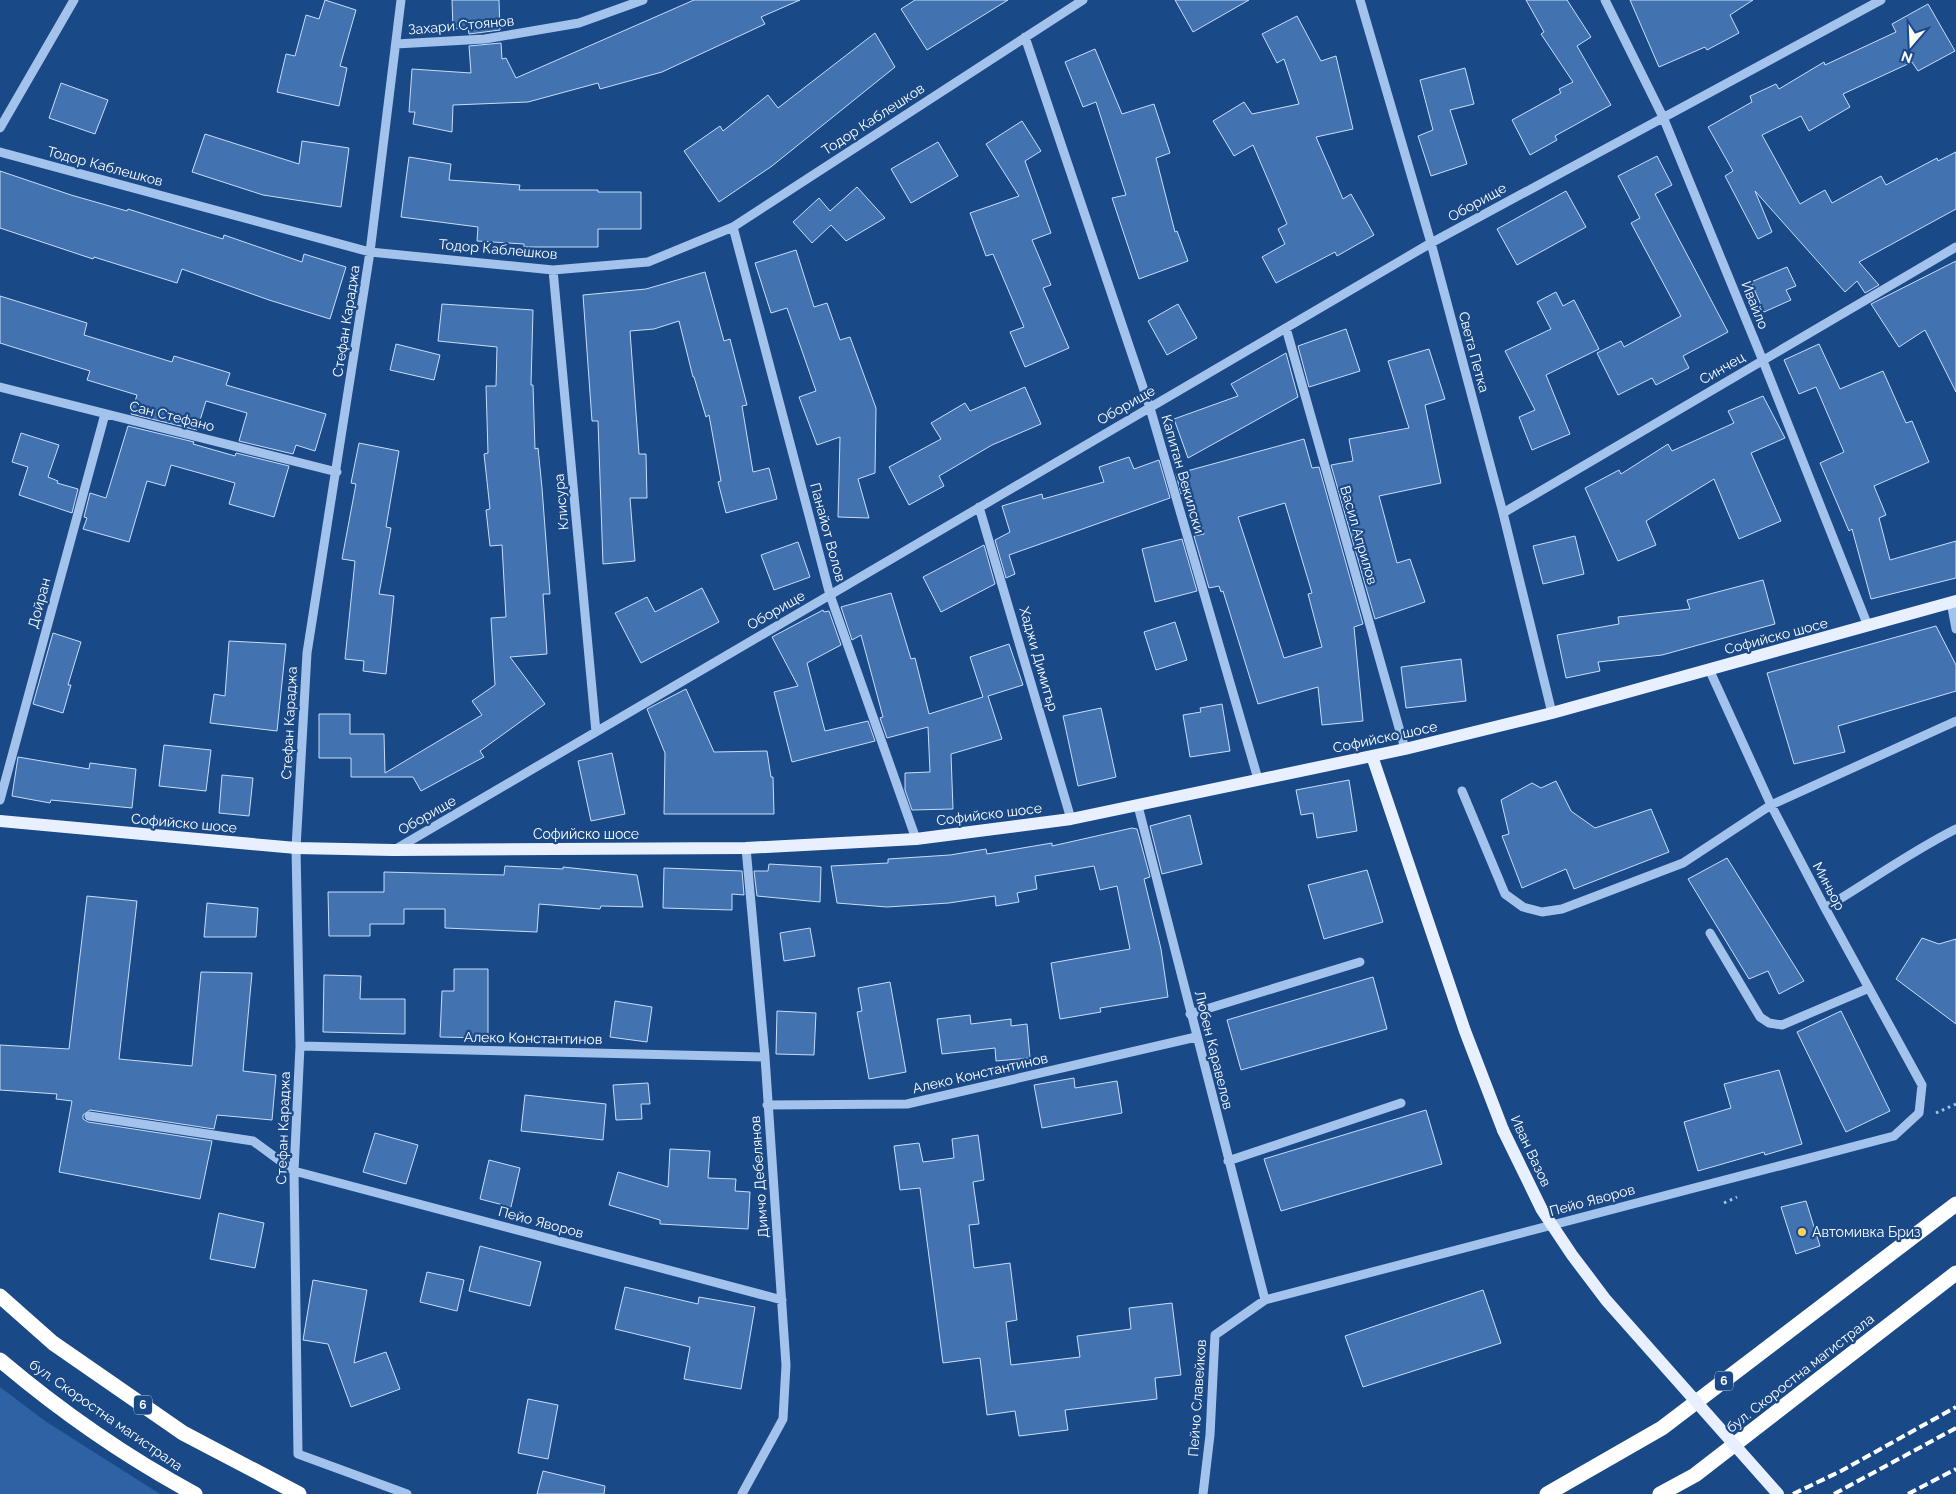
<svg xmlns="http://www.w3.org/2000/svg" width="1956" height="1494" font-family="Raleway,sans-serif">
<rect width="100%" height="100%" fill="#1a4987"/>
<path fill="#2d62a5" d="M0,1387L45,1421L160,1494H0Z"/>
<path fill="#4372b0" stroke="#c8ddf9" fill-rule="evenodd" d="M325,0L356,10L340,66L347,68L339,106L277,92L286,54L295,56L306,15L319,19Z
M452,0H499L500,30L469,34L468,28L453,29Z
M694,0H800L761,17L765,24L662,72L600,89L598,83L528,102L453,105L452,132L413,124L415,112H409L412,69L471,73L469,46L501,43L502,59L506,58L516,78Z
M915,0H1008L927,50L901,9Z
M1175,0H1249L1193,32Z
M1526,0H1567L1591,37L1577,46L1611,105L1555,136L1557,140L1530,155L1512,120L1561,93L1559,89L1573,82L1541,34L1544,32Z
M1630,0H1753L1730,15L1739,33L1707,50L1705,47L1659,67Z
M1928,4L1955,51L1918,71L1912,62L1843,94L1850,107L1809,131L1801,116L1762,135L1800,204L1825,190L1832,203L1881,176L1886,185L1937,158L1938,161L1956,152V209L1859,262L1879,285L1865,293L1857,281L1845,292L1755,191L1772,232L1758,239L1725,176L1733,171L1708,127L1752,102L1750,96L1776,84L1779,89L1824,62L1825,65L1896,32L1892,24Z
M1297,16L1321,61L1336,56L1353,129L1316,137L1343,199L1351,194L1374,235L1337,256L1335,252L1276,283L1262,257L1285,244L1278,229L1287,224L1253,145L1234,156L1213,121L1244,102L1252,114L1299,104L1284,59L1277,63L1262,34Z
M875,33L895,67L772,166L719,202L684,151L720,126L723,131L768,95L778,108Z
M1095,49L1122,114L1154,104L1170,153L1156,158L1175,232L1177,231L1188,261L1139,279L1112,198L1126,195L1096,102L1083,107L1065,62Z
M1465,68L1474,104L1450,110L1467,164L1431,176L1418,136L1433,130L1420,80Z
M61,83L108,100L95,134L49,118Z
M1022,121L1041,151L1025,161L1051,233L1032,240L1051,285L1043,288L1069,348L1025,367L1010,332L1024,327L993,254L986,256L970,213L1019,196L986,144Z
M205,134L299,164L302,141L349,148L341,207L263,195L192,172Z
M938,142L958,176L911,203L891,169Z
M1657,156L1672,185L1655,194L1728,332L1683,356L1689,368L1656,385L1652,378L1618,395L1597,353L1621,341L1624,347L1681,316L1631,223L1640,218L1618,176Z
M409,157L451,164L449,180L520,185L519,190H598V192H641V229H598V247H524V244L477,241L478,227L401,217Z
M0,171L71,195L127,211L128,209L223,239L224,235L302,262L304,254L346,267L330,319L269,300L182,269L177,283L94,257L93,259L0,228Z
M857,187L885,218L846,241L831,225L812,243L793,222L819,198L830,211Z
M1566,191L1586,227L1517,265L1497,229Z
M796,250L814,307L827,303L840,340L850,337L876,408L875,473L858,479L869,518L838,517L840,437L817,445L799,397L816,391L787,308L771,313L755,263Z
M1956,261V392L1925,330L1899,347L1871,304Z
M1787,267L1796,286L1786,290L1791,300L1764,312L1751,282Z
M705,272L724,341L730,339L747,405L742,406L753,472L769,468L777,499L726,513L718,482L721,481L709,415L706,417L694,377H693L679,321L654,329L630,331L639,454H646L647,498H630L635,561L603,564L598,421H592L583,295L646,289Z
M1556,292L1563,306L1574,300L1599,349L1546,375L1570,434L1532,450L1519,417L1535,410L1505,351L1551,329L1537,302Z
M0,296L87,323L84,335L172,362L174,356L230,373L226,385L326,414L315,451L296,445L293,454L239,441L247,413L206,401L197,430L131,414L137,395L87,380L90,371L0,343Z
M442,304L533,310L531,385H533L535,449L538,448L542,488L550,594H543L547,654L510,657L545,704L480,751L484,757L421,791L413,777H351V758H319V714H350V734H384L385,773L482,715L472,701L495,685L491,618L506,617L502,545L490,546L486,510L490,509L484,454L488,453L486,386H496L497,347L438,341Z
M1178,304L1197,338L1167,355L1148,321Z
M1346,329L1360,371L1309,387L1298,346Z
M396,344L440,355L434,380L390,370Z
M1819,344L1840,389L1883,371L1906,423L1912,421L1929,462L1874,486L1886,515L1879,518L1890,560L1956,541V578L1871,599L1852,529L1849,531L1820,463L1844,452L1816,387L1799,394L1784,360Z
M1429,349L1445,399L1425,405L1441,483L1379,496L1397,563L1410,559L1425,602L1375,619L1331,465L1353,461L1349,439L1409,428L1388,361Z
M1286,353L1298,397L1188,458L1174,419L1238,396L1231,384Z
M1025,387L1041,424L992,445L939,476L944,486L909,505L889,467L941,439L931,423L965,403L970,411Z
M1763,396L1785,438L1751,453L1781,521L1739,539L1714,479L1646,521L1656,545L1618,561L1585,488L1619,470L1621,474L1668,444L1672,451L1734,423L1728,411Z
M128,426L194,442L193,444L235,456L236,453L289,466L274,517L229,504L235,483L171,465L165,486L147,481L129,542L83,529L87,518L84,517L90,493L106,498Z
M21,433L59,445L48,477L58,481L57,483L78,489L72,513L19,495L28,467L12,462Z
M1304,439L1312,468L1319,467L1363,624L1354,627L1363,721L1322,725L1318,687L1258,704L1223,591L1221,592L1219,586L1209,588L1194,536L1204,534L1190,490L1181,494L1176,474ZM1285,503L1312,593L1308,594L1322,647L1284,658L1238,517Z
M359,443L399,451L386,527L391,528L379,594L394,596L386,674L363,671L364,661L345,659L355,561L342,559L356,484L351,483Z
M1129,457L1134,469L1159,460L1170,498L1009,555L1015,574L1006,578L995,540L1010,532L1002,506L1042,494L1043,499L1104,482L1099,467Z
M1575,536L1584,574L1543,584L1533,546Z
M1182,539L1197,591L1155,602L1142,549Z
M798,542L810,577L774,590L761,555Z
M984,545L995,584L941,612L923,577Z
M1763,580L1775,624L1662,655L1598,662L1600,671L1566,678L1557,635L1619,624L1618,617L1690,609L1687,600Z
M702,588L719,622L641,663L615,613L647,597L655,612Z
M891,593L911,659L915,658L929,714L983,697L970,657L1009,644L1023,685L988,696L1002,739L951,754L953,809L912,810L905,790V773L930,772L928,727L887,738L880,718L883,717L861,635L852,640L841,607Z
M823,610L824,612L829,611L841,645L807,663L825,731L868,721L875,741L792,762L774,692L798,686L772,637Z
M1175,622L1187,660L1156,670L1144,632Z
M1936,626L1956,665V691L1838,726L1845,752L1794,764L1767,673Z
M53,633L81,642L68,685H71L63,713L33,704Z
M229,641L286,644L277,731L210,723L214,694L225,696Z
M1461,659L1466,701L1406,708L1401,667Z
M686,689L714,752L767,751L771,777H773L774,814H664L665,753L647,709Z
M1222,704L1230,751L1190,757L1183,715L1201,712L1200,708Z
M1101,708L1116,777L1078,786L1063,716Z
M164,745L211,750L206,791L159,786Z
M612,753L625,814L591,821L578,761Z
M18,757L89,769L90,763L136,769L132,808L51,800L50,803L12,796Z
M222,775L253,778L249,816L219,813Z
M1349,780L1357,831L1317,838L1313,813L1301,815L1296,790Z
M1556,781L1571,811L1595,828L1651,809L1669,852L1574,889L1566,869L1522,888L1502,836L1509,834L1501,800L1532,783L1541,788Z
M1190,815L1202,864L1162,874L1150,826Z
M1132,828L1137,829L1150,877L1144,879L1161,949L1168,997L1100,1008L1101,1012L1060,1019L1051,963L1130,949L1117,886L1100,890L1094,866L1035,876L1037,889L1017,893L1019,902L996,906L995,896L949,903L887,907L837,903L831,866L888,863V859L950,855L986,849L987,854L1052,843V846Z
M1727,858L1804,981L1779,994L1768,971L1749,979L1688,879Z
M769,864L821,867L820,902L757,896L754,871H768Z
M505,866L563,869V867L637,875L643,907L601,906L600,909L539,904L537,932L445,928V909H404V924H370V936H329L328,892H384V872L504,875Z
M664,868L742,871L744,895L732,894V910L663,908Z
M1367,870L1383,922L1324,939L1308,885Z
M87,896L137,901L119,1059L192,1066L201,972L252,973L243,1071L276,1075L272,1120L217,1115L214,1129L90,1110L83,1115V1119L88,1122L212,1141L200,1199L59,1172L72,1101L56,1099L57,1094L0,1090V1045L69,1049Z
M207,903L258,908L256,937H204Z
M810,928L815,956L784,961L780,933Z
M1922,938L1939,944L1956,939V1024L1896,979Z
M454,969H488V1038L440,1037L442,991H454Z
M324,975L361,976L360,999H405V1034L323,1032Z
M1373,977L1387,1029L1241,1070L1227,1020Z
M890,982L906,1072L869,1079L857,1012L862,1011L858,988Z
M615,1001L652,1007L647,1042L610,1037Z
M777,1011L816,1013L814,1055L776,1054Z
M1841,1011L1890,1111L1846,1132L1797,1032Z
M970,1015L971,1024L1011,1019V1026L1027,1024L1030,1058L996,1061L995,1048L942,1054L937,1019Z
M1779,1070L1802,1144L1765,1155L1764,1152L1698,1171L1684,1122L1731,1108L1724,1084Z
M1074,1078L1075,1088L1117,1081L1122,1113L1042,1128L1034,1085Z
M648,1083L650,1104H641L642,1119L616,1120L613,1085Z
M525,1095L606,1104L603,1140L521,1131Z
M1426,1110L1442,1164L1281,1211L1264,1159Z
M375,1133L418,1145L406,1184L363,1172Z
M978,1135L984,1180L973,1182L979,1224L969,1225L974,1268L1010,1263L1017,1320L1006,1322L1011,1365L1080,1357L1077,1336L1131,1329L1129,1308L1172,1303L1181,1375L1155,1378L1157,1399L1065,1410L1068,1430L1019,1436L1015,1411L987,1415L980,1358L943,1363L920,1188L900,1190L894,1146L919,1143L923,1162L954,1158L952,1139Z
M670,1149L710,1151L708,1178L736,1179L735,1191L750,1192L748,1229L660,1224V1220L609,1205L618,1172L668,1187Z
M489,1160L520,1168L511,1207L480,1199Z
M1806,1201L1820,1246L1796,1254L1781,1207Z
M219,1213L264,1223L255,1268L210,1259Z
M480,1246L541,1262L530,1306L469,1291Z
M427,1272L464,1280L457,1311L420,1302Z
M313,1280L367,1290L354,1363L386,1352L400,1389L351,1407L328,1344L303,1340Z
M625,1287L698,1304L699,1297L755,1307L741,1389L684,1379L690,1347L615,1329Z
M1483,1290L1501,1343L1363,1387L1345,1336Z
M528,1399L558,1405L548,1459L518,1453Z
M543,1471L605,1486L604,1494H537Z"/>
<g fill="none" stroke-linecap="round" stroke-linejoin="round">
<path stroke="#a3c3ec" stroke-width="3" stroke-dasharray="2.5 4" stroke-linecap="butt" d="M1936,1113L1956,1104
M1724,1203L1737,1197"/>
<path stroke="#a3c3ec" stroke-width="9" d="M401,0L370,252L307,653L296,848L300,1046L294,1171L298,1454L407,1494
M1360,0L1431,243L1503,513L1552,713
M1605,0L1663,117L1763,361L1868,626
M1025,37L1150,408L1258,779
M396,44L485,39L579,23L643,0
M0,128L74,0
M0,152L370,252L553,270L648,262L733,227L1083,0
M733,227L830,595L916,839
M553,270L596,732
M1286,328L1405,749
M0,387L337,472
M979,507L1071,819
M1503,513L1956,247
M1951,602L1956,629
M1462,791L1505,894L1523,907L1542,912L1562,909L1683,863L1771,805L1956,721
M0,800L105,414
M1138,806L1265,1300
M396,849L1431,243L1881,0
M1825,908C1869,882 1910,852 1956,829
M1710,933L1760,1017L1769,1023L1782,1025L1869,988
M1190,1014L1360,962
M300,1046L765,1057
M767,1105L907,1104L1196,1037
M89,1116L253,1141L294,1171L782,1300
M1228,1161L1401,1103
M742,1494L783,1419L786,1365L765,1057L746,848
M1203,1494L1210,1435L1215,1335L1265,1300L1894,1136L1919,1113L1922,1085L1825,908L1771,805L1709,669"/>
<path stroke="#e8f0ff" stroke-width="12" d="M1372,756L1465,1031L1503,1130
M0,821L296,848L393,850L746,848L916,839L1071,819L1405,749L1552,713L1956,601"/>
<path stroke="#fff" stroke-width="15" d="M0,1296L53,1343L183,1433L299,1494
M0,1360C58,1409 128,1458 195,1494
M1547,1494L1662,1428L1956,1204
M1660,1494L1695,1475L1956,1273"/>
<path stroke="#fff" stroke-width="4" stroke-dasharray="9 4" stroke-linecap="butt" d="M1793,1494L1841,1471L1956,1407
M1834,1494L1956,1428
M1908,1494L1956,1469"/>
<path stroke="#e8f0ff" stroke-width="12" d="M1503,1130L1542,1210L1572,1255L1606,1300L1778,1494"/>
</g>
<circle fill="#fed25f" stroke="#1a4987" stroke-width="2" cx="1802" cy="1232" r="5"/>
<g text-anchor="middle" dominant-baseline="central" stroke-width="4.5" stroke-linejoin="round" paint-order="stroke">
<g fill="#1a4987" stroke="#bac8db" stroke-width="1">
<rect x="1715" y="1371.5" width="18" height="19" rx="4"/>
<rect x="134" y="1395.5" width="18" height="19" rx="4"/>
</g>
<g font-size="12" font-weight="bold" fill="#fff">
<text x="1724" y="1381">6</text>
<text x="143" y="1405">6</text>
</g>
<g font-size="14" fill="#fff" stroke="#1a4987">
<text transform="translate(461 25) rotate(-5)">Захари Стоянов</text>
<text transform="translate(873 119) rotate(-33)">Тодор Каблешков</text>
<text transform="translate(105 166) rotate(15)">Тодор Каблешков</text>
<text transform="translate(1477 202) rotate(-29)">Оборище</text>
<text transform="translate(498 249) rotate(5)">Тодор Каблешков</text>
<text transform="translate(1755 305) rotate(68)">Ивайло</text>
<text transform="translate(346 321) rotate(-81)">Стефан Караджа</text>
<text transform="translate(1474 352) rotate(75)">Света Петка</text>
<text transform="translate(1722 368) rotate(-30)">Синчец</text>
<text transform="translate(1126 405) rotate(-30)">Оборище</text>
<text transform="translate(172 416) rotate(14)">Сан Стефано</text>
<text transform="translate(1183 474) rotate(74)">Капитан Векилски</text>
<text transform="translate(561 502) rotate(-95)">Клисура</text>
<text transform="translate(828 532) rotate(75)">Панайот Волов</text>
<text transform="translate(1359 535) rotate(74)">Васил Априлов</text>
<text transform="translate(39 603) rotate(-75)">Дойран</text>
<text transform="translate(776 610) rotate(-30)">Оборище</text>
<text transform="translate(1776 636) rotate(-15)">Софийско шосе</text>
<text transform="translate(1039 659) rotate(74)">Хаджи Димитър</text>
<text transform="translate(289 723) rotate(-87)">Стефан Караджа</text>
<text transform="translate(1385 737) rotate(-12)">Софийско шосе</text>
<text transform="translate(989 814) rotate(-7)">Софийско шосе</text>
<text transform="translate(427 815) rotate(-30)">Оборище</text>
<text transform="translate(184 823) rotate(5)">Софийско шосе</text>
<text x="586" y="834">Софийско шосе</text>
<text transform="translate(1829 886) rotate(62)">Миньор</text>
<text transform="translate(533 1038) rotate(1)">Алеко Константинов</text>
<text transform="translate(1214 1050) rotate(76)">Любен Каравелов</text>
<text transform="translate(980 1073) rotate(-13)">Алеко Константинов</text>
<text transform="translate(283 1128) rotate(-88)">Стефан Караджа</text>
<text transform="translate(1531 1151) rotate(65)">Иван Вазов</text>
<text transform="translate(759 1177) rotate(-94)">Димчо Дебелянов</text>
<text transform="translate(1592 1200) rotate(-15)">Пейо Яворов</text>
<text transform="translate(541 1222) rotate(15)">Пейо Яворов</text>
<text transform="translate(1800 1373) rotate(-38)">бул. Скоростна магистрала</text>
<text transform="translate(1197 1398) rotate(-86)">Пейчо Славейков</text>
<text transform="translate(106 1415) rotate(35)">бул. Скоростна магистрала</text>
</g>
<g font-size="14" fill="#fff" stroke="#1a4987" text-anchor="start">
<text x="1812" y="1232">Автомивка Бриз</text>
</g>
</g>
<g transform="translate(1911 45) rotate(199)" stroke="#1a4987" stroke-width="4" paint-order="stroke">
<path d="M0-4L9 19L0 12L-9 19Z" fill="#ffffff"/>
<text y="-8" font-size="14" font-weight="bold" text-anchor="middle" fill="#ffffff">N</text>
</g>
</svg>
